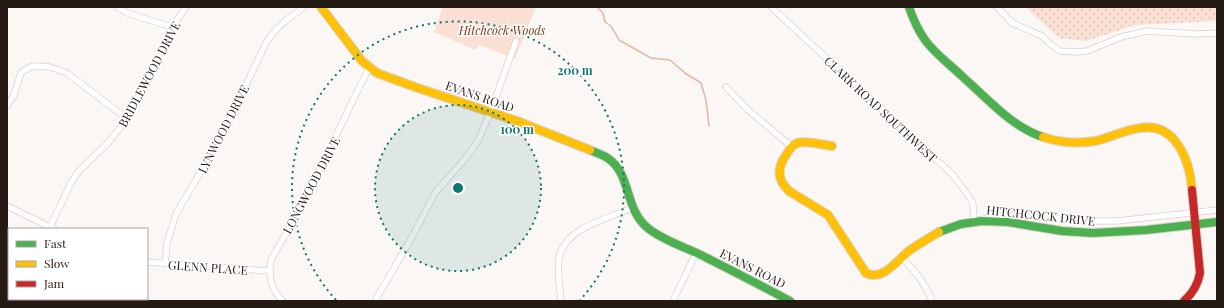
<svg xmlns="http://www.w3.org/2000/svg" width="1224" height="308" font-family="'Playfair Display',serif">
<defs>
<pattern id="grass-dots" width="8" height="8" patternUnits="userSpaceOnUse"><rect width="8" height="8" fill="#fae0d5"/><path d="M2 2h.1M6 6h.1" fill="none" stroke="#d6c0b6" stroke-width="1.8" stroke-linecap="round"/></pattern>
</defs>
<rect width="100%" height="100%" fill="#fbf7f5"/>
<path fill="url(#grass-dots)" d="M1025,7H1217V21L1135,25L1086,41L1059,38Z"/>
<path fill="#fae0d5" d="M443,7H536L515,59L480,45L475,50L434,32Z"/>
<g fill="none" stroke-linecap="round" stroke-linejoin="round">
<path stroke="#e1b8a4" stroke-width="1.5" d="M597,7L603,13L605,22L611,26L619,40L651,58L670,60L685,73L701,83L706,100L709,126"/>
<g stroke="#dbd2ce" stroke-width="7">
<path id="street" d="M117,7L127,13L172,27
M771,7L953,175L972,201L973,205L974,221
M997,7L1012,23L1042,36L1050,44L1060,51L1076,52L1087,51L1121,37L1147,31L1195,34L1217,33
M726,87L748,110L792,147
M7,106L14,95L21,73L30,67L38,66L50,67L67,73L126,118
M7,206L54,229
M983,219L992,216L1017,215L1089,221H1117L1217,210
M50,227L71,183L78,172L108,143L122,125L148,80L172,27L186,7
M902,258C915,271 925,283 932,301
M147,262L269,271
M165,264L167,243L176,214L221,137L267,41C278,25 289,18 304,7
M283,301C271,291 268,274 271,260L308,194L355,96L369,68
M375,301L412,237L435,193L464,160L478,141L490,113L516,41
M561,301C560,288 557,270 559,258C565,227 608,219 632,208
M673,301L696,253"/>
</g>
<g stroke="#dbd2ce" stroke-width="10">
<path id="fast" d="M909,7C913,19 918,30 925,40C936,55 952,66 965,79C989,100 1012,127 1043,137
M590,150C596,153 604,155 609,159C632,176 624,210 649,229C663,240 684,247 701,255C731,270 760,285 790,301
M939,232L961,224L982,221L1008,222L1062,231L1093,233L1146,230L1217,222"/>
</g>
<g stroke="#dbd2ce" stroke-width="10">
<path id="slow" d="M321,7L362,61L377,73L415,87L517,121L590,150
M1043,137C1061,143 1077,144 1095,141C1110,138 1124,130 1140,128C1176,122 1190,161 1192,190
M832,146C823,145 805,140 797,143C792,145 789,150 786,155C777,168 777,180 789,191L828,215L866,273C883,282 898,259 910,250C919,244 929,238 939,232"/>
</g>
<g stroke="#dbd2ce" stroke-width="10">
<path id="jam" d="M1184,301C1193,293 1198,285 1200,273L1192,190"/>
</g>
<use href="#street" stroke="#fefefe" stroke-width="5.5"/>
<use href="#fast" stroke="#4caf50" stroke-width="8"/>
<use href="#slow" stroke="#ffc107" stroke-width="8"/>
<use href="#jam" stroke="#c62828" stroke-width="8"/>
</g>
<circle cx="458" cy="188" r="83" fill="#0f766e" fill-opacity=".12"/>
<g fill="none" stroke="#0f766e" stroke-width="2" stroke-dasharray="2 4">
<circle cx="458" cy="188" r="83"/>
<path d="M336 300A166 166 0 1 1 580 300"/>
</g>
<g text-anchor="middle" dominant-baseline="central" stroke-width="3" stroke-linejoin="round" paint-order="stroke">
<g font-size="12" font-style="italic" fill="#7b360e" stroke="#fff">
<text x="502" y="30">Hitchcock Woods</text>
</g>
<g font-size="12" fill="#251a14" stroke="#fff">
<text transform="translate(149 74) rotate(-62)">BRIDLEWOOD DRIVE</text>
<text transform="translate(480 96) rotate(19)">EVANS ROAD</text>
<text transform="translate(881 109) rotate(43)">CLARK ROAD SOUTHWEST</text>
<text transform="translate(223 129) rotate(-63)">LYNWOOD DRIVE</text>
<text transform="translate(311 185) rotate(-62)">LONGWOOD DRIVE</text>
<text transform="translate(1041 215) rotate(6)">HITCHCOCK DRIVE</text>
<text transform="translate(208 267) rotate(4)">GLENN PLACE</text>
<text transform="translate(753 268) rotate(27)">EVANS ROAD</text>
</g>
</g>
<circle cx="458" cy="188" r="6" fill="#0f766e" stroke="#fff" stroke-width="2"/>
<g font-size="12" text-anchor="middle" font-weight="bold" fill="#0f766e" stroke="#fff" stroke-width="3" stroke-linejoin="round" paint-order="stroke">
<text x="575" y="75">200 m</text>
<text x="517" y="134">100 m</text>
</g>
<rect width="1224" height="308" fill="none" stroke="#251a14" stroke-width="16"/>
<rect x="8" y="228" width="140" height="72" fill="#ffffff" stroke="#a8a3a1"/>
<rect x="16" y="241" width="20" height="6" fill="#4caf50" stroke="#a8a3a1"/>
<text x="44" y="248" font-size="12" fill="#251a14">Fast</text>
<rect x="16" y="261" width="20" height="6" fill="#ffc107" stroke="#a8a3a1"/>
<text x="44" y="268" font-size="12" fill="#251a14">Slow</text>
<rect x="16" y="281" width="20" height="6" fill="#c62828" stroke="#a8a3a1"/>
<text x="44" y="288" font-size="12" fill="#251a14">Jam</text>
</svg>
